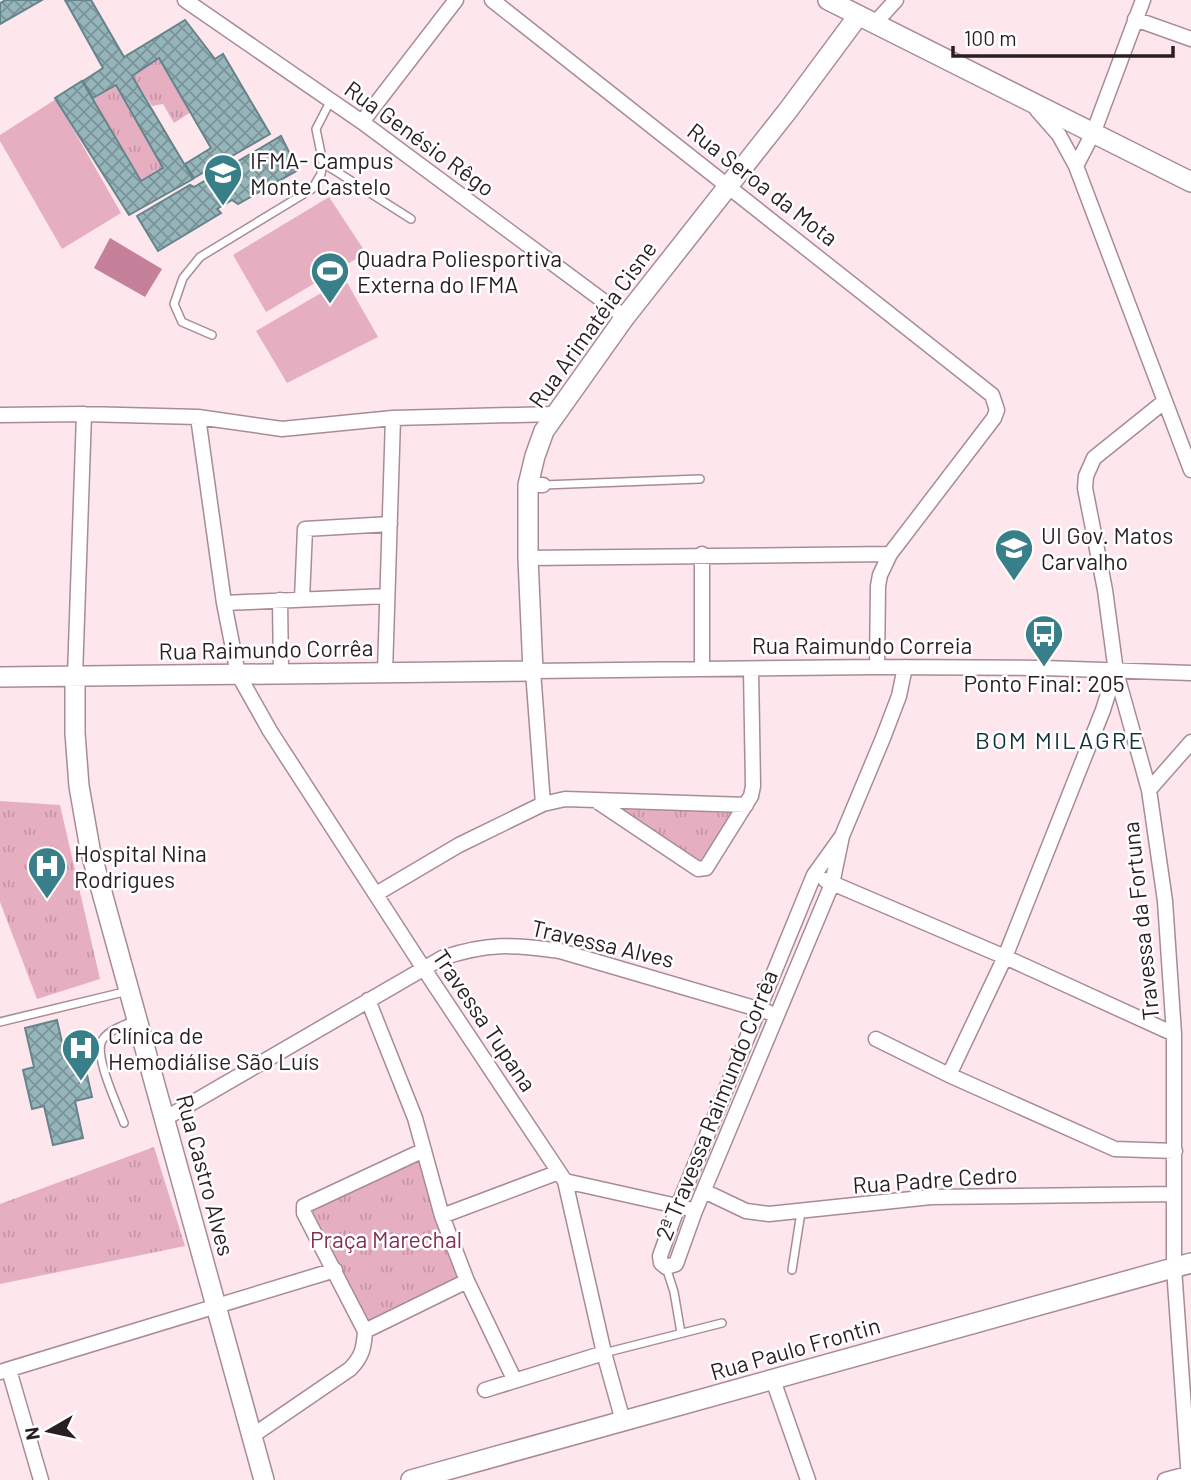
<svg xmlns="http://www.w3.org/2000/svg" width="1191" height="1480" font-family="Barlow,sans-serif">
<defs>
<pattern id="grass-tufts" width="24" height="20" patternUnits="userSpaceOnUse" patternTransform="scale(1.75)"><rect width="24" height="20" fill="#e6afc1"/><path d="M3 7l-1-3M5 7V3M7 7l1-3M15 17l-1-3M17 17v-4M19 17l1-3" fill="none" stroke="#c596a6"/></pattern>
<pattern id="building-cross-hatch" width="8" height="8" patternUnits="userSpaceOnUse" patternTransform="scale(1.75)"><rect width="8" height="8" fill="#95b5ba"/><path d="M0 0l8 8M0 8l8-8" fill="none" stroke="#7a9397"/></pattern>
</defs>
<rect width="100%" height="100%" fill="#fee6ed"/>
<path fill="url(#grass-tufts)" d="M159,58L191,112L174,123L163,104L152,106L132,76Z
M116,85L163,168L141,181L93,98Z
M0,801L60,805L100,979L37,999L0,902Z
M615,808L734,813L702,868Z
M154,1147L185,1246L0,1284V1204Z
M418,1156L461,1278L365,1324L308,1209Z"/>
<path fill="#e6afc1" d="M56,99L121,213L62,249L0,141V135Z
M329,197L366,253L266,312L233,255Z
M345,279L378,337L287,383L256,331Z"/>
<path fill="#c58199" d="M110,238L162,269L145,297L94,268Z"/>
<path fill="url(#building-cross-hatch)" stroke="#66858a" stroke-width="2" d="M6,0H42L0,24V3Z
M65,0H91L124,57L185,20L215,59L223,54L270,134L194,178L185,164L211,148L159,58L132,76L193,179L129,215L55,98L82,81L141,181L163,168L116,85L93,98L83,81L103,68Z
M281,136L298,170L238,204L232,200L217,209L221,213L158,251L137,216L190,185L194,187Z
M57,1020L66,1060L83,1057L92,1097L75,1101L83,1138L53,1145L44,1106L32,1109L23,1070L34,1067L25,1028Z"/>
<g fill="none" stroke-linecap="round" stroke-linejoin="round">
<g stroke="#a88c95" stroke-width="10">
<path id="lane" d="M323,163L411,219
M212,335L182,322L174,304L183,278L200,257L312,189L321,174L323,163L316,129L331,100
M543,485L700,479
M0,1022L128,991
M124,1123C118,1106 92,1053 103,1039C109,1030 126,1024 136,1020
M666,1267L674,1292L681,1333
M792,1270L801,1212
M604,1353L722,1323"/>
</g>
<g stroke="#a88c95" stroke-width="17">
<path id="street" d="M185,0L362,122L625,317
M492,0L992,395L997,410L994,418L890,554L880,575L878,586L877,667
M1135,19L1191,39
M875,23L896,0
M1037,110L1059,135L1076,166L1191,470
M362,122L456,0
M1076,166L1094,131L1143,0
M1165,401L1094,458L1086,476L1085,488L1105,590L1116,672L1149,790L1165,901L1174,1034V1268L1189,1480
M0,415L84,414L198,417L282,429L393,418L555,414
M198,417L224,603L238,674L270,731L424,969L565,1181L604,1353L623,1421
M528,485H543
M702,554V669
M528,558L890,554
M302,599L305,529L390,524
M280,600L281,673
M224,603L387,596
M385,672L393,418
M75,676L84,414
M1149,790L1191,742
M598,802L698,869L706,868L751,796L753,786L751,669
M543,804L533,671L877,667L1044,668L1191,673
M842,836L814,875L678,1206L660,1256L661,1263L666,1267L676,1264L695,1211L832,884L842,836L883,738L899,696L905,667
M825,880L1005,957L1174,1034
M376,894L459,845L543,804L565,799L746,805
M368,1000L415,1118L442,1216L467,1281L514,1379
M876,1039L949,1075L1115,1149L1175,1151
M949,1075L1005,957L1103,710L1115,672
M166,1118L442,958C487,943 513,944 560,951L768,1012
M565,1181L686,1208
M704,1191L746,1211L769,1214L931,1197L1174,1194
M442,1216L559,1172
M365,1331L467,1281
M9,1370L41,1480
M0,1372L335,1270
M773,1380L808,1480
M485,1390L604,1353
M252,1436L350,1369C362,1357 364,1348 365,1331L304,1213V1206L424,1150
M1165,1480L1191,1473"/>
</g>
<g stroke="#a88c95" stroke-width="22">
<path id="secondary" d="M828,0L1191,182
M75,676V733L79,786L90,849L264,1480
M0,677L533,671L528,558V485L535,456L544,431L625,317L789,109L858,16
M411,1480L1191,1263"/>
</g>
<use href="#lane" stroke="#fff" stroke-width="7"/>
<use href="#street" stroke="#fff" stroke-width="14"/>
<use href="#secondary" stroke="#fff" stroke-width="19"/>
</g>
<defs>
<g id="university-pin" transform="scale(2.0125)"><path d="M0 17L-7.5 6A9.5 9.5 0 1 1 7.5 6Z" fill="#387f89" stroke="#fff"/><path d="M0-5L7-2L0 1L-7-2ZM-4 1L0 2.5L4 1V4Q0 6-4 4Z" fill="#fff"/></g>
<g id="stadium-pin" transform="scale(2.0125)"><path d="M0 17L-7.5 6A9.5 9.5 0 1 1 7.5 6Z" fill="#387f89" stroke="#fff"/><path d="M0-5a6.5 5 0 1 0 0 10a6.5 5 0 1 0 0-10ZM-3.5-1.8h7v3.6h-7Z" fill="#fff"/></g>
<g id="school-pin" transform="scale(2.0125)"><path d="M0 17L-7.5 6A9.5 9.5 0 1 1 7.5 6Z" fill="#387f89" stroke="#fff"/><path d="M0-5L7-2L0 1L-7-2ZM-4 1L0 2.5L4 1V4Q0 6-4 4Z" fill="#fff"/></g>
<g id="bus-pin" transform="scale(2.0125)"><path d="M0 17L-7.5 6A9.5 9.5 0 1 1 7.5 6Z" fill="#387f89" stroke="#fff"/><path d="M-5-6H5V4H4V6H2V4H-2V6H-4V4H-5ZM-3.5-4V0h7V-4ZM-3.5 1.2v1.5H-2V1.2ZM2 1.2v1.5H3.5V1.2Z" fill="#fff"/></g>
<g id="hospital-pin" transform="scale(2.0125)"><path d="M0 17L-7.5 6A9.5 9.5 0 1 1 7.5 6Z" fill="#387f89" stroke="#fff"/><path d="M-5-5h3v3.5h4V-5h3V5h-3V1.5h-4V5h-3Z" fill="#fff"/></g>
</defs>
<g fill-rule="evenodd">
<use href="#university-pin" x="223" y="173"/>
<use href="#stadium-pin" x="330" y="271"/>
<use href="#school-pin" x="1014" y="548"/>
<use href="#bus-pin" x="1044" y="634"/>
<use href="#hospital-pin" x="47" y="866"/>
<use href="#hospital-pin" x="81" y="1048"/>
</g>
<g text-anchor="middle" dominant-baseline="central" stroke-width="5" stroke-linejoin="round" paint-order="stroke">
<g font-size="23" fill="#291e22" stroke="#fff">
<text transform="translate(420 138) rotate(36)">Rua Genésio Rêgo</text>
<text transform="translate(763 184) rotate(38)">Rua Seroa da Mota</text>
<text transform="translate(592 324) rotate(-54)">Rua Arimatéia Cisne</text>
<text x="862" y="645">Rua Raimundo Correia</text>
<text transform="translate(266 649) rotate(-1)">Rua Raimundo Corrêa</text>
<text transform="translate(1140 921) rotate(-96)">Travessa da Fortuna</text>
<text transform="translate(603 943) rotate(13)">Travessa Alves</text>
<text transform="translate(485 1020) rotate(56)">Travessa Tupana</text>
<text transform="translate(716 1105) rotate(-68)">2ª Travessa Raimundo Corrêa</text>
<text transform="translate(206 1175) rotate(75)">Rua Castro Alves</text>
<text transform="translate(935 1179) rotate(-4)">Rua Padre Cedro</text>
<text transform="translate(795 1348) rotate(-16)">Rua Paulo Frontin</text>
</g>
<g font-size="23" fill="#291e22" stroke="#fff" text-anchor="start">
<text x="250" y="160">IFMA- Campus<tspan x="250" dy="26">Monte Castelo</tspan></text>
<text x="357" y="258">Quadra Poliesportiva<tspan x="357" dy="26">Externa do IFMA</tspan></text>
<text x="1041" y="535">UI Gov. Matos<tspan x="1041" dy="26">Carvalho</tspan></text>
<text x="1044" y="683" text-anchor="middle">Ponto Final: 205</text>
<text x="74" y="853">Hospital Nina<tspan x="74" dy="26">Rodrigues</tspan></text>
<text x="108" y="1035">Clínica de<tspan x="108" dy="26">Hemodiálise São Luís</tspan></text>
</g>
<g font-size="23" fill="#822f52" stroke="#fff">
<text x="386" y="1239">Praça Marechal</text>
</g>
<g font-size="24" letter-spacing="2" fill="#113438" stroke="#fff">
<text x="1060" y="739">BOM MILAGRE</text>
</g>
</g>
<g transform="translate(49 1431) rotate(261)" stroke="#ffffff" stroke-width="5" paint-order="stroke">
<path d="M0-5L12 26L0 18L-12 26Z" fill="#291e22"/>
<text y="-10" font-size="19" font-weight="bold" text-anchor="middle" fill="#291e22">N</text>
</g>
<path d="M953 46v10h220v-10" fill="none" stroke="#291e22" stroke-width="3.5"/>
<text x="964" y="46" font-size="21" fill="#291e22" stroke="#ffffff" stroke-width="5" paint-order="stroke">100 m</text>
</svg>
